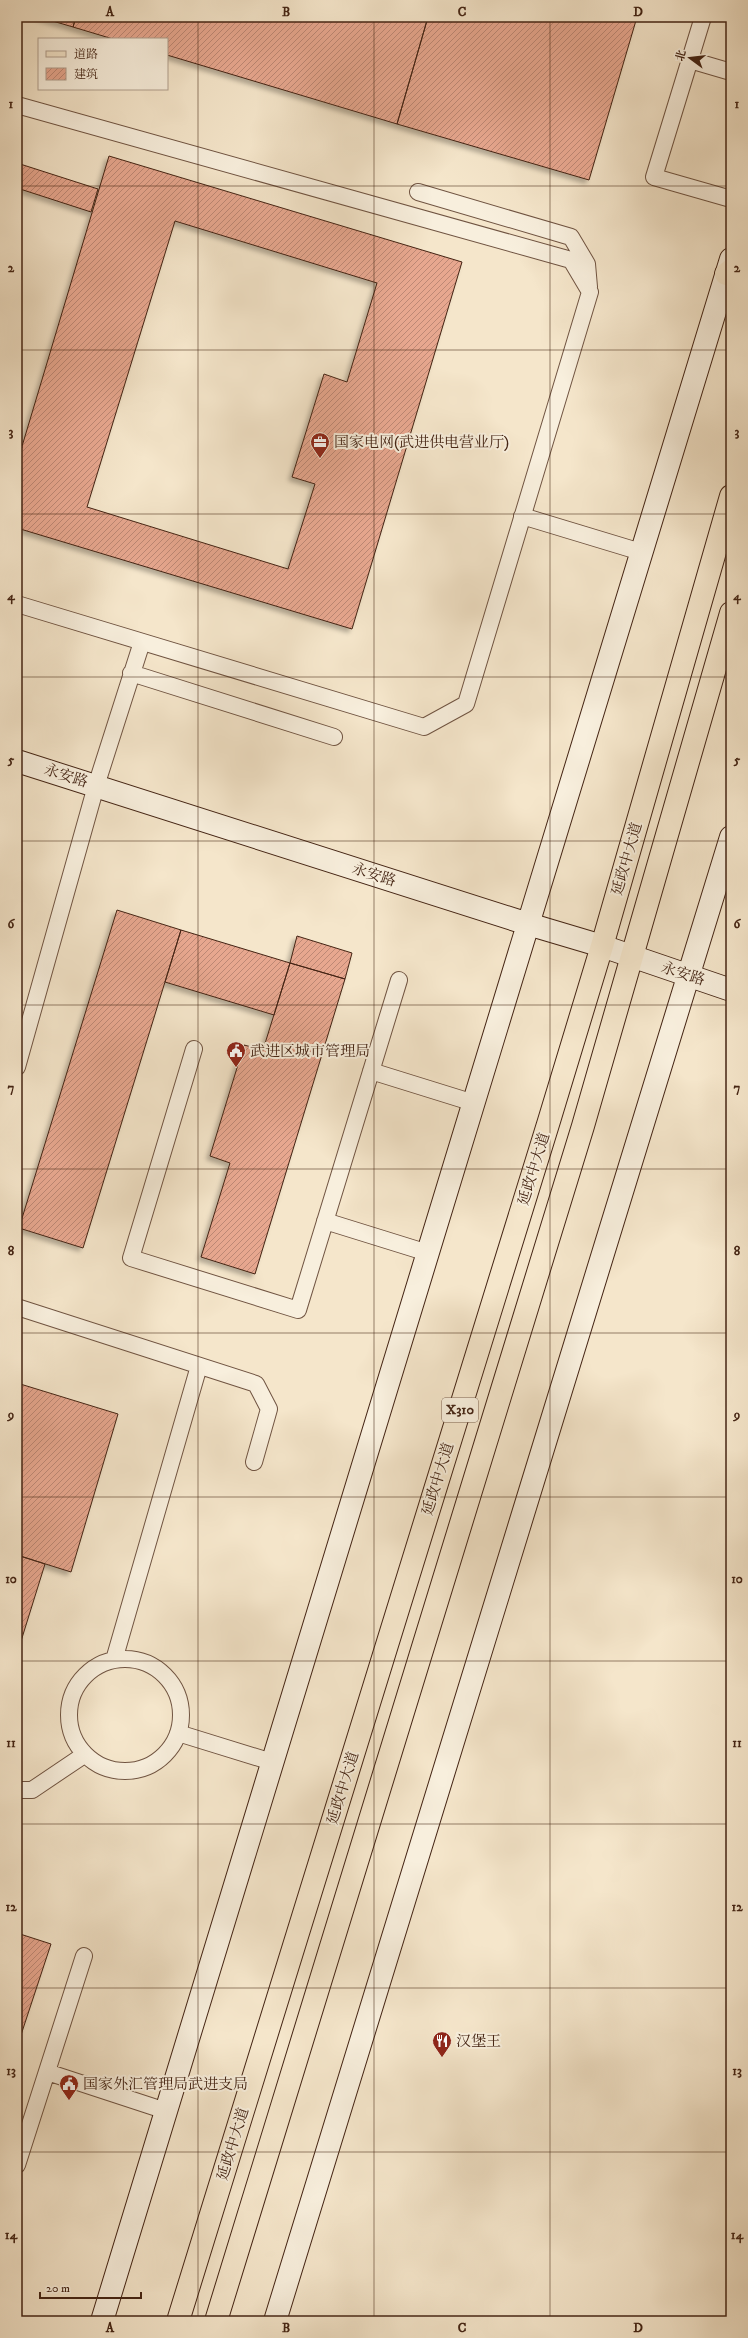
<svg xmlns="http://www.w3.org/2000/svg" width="748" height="2338" font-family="'IM FELL DW Pica','Noto Serif SC',serif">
<defs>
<pattern id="building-hatch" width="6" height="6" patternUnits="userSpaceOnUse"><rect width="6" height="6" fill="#e7a78f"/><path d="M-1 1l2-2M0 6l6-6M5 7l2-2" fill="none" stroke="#bd8874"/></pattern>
<filter id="shadow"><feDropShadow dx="-3.5" dy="3.5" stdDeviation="2" flood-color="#0004"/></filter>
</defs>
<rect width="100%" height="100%" fill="#f5e6cb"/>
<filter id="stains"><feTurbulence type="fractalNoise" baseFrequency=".005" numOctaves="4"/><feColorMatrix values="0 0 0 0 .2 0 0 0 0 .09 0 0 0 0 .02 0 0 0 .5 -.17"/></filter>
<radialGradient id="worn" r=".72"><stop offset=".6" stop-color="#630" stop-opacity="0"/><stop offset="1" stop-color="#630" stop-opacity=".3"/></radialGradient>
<path fill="url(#building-hatch)" stroke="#442414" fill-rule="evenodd" filter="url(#shadow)" d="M39,17H76L73,27Z
M76,17H428L397,124L167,55V39H113L73,27Z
M428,17H637L589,180L397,124Z
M109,156L462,262L352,629L17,528V463ZM175,221L377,283L347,382L324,374L292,477L315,484L288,569L87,507Z
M17,163L98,189L91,212L17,188Z
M17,446L22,447L17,463Z
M117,910L181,930L83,1248L19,1228Z
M181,930L290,963L274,1015L165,982Z
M297,936L352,953L345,979L290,963Z
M290,963L345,979L255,1274L201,1257L230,1163L210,1156L244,1045L263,1050Z
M17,1383L118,1414L71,1572L17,1555Z
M17,1555L45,1564L17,1654Z
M17,1933L51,1944L17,2047Z"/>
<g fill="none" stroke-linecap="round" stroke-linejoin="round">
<g stroke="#705442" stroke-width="18">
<path id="lane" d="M703,17L654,177L731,199
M690,60L731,72
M17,105L571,260L590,292L466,704L424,727L17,604
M418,192L571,237L587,264L589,287
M522,516L641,552
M131,673L334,737
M194,1049L131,1258L298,1310L399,980
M17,1067L96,786L142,642
M371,1071L474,1103
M325,1221L428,1253
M17,1307L256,1384L269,1409L254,1462
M69 1715a56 56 0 1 1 112 0a56 56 0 1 1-112 0Z
M114,1660L199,1366
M178,1733L272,1762
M17,1790H32L84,1755
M47,2072L166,2111
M17,2165L84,1956"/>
</g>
<g stroke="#442414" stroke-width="24">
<path id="secondary" d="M17,761L528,924L602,946L731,990
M102,2321L731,259
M275,2321L731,837"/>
</g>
<g stroke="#442414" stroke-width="24">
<path id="primary" d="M726,274L731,270
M178,2321L549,1121L602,946L731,496
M216,2321L583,1126L731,613"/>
</g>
<use href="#lane" stroke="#f8efdd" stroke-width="16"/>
<use href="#secondary" stroke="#f8efdd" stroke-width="22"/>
<use href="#primary" stroke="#f5e6cb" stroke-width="22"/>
</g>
<path fill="none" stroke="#442414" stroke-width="1" stroke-opacity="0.55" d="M198,17V2321M374,17V2321M550,17V2321M17,186H731M17,350H731M17,514H731M17,677H731M17,841H731M17,1005H731M17,1169H731M17,1333H731M17,1497H731M17,1661H731M17,1824H731M17,1988H731M17,2152H731"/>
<defs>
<g id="office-pin" transform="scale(1)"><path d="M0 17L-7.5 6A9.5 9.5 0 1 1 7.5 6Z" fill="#8f2418" stroke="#f8efdd"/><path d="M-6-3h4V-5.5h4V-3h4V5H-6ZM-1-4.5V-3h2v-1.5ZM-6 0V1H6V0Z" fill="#fff"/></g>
<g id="civic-pin" transform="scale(1)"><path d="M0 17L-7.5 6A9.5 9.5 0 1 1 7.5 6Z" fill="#8f2418" stroke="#f8efdd"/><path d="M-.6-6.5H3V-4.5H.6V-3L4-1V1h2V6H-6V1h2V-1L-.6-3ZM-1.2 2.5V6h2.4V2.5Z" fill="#fff"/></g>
<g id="restaurant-pin" transform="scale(1)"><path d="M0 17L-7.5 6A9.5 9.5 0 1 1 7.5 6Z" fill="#8f2418" stroke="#f8efdd"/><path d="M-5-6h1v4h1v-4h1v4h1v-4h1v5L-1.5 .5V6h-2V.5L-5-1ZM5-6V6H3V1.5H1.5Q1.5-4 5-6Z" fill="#fff"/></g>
</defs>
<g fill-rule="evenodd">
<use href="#office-pin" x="320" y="442"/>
<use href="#civic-pin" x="236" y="1051"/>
<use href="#restaurant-pin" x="442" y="2041"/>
<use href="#civic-pin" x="69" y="2084"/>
</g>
<g text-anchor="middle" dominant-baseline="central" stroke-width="4" stroke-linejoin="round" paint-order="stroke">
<rect fill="#f8efdd" stroke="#7a6150" stroke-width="1" x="442" y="1398" width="36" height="24" rx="3"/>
<g font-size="14" font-weight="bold" fill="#442414">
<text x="460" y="1410">X310</text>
</g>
<g font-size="15" fill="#442414" stroke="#f8efdd" text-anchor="start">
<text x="334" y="442">国家电网(武进供电营业厅)</text>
<text x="250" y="1051">武进区城市管理局</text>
<text x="456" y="2041">汉堡王</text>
<text x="83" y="2084">国家外汇管理局武进支局</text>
</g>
<g font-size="15" fill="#442414" stroke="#f8efdd">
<text transform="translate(66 776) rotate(18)">永安路</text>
<text transform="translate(627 859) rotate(-74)">延政中大道</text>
<text transform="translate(374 875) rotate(18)">永安路</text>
<text transform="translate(683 974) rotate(18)">永安路</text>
<text transform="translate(534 1169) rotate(-73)">延政中大道</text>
<text transform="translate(438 1479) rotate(-73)">延政中大道</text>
<text transform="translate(343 1788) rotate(-73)">延政中大道</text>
<text transform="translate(233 2144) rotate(-73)">延政中大道</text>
</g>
</g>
<rect width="748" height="2338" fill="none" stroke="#f5e6cb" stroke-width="44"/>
<rect x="38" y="38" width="130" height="52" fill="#f8efdd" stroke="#b09e8d"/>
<rect x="46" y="51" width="20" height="6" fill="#f5e6cb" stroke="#b09e8d"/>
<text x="74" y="58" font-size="12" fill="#442414">道路</text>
<rect x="46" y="68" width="20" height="12" fill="url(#building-hatch)" stroke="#b09e8d"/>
<text x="74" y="78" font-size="12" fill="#442414">建筑</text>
<g transform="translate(690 58) rotate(285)" stroke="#f8efdd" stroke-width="3" paint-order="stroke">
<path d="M0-3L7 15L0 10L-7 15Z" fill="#442414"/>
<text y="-6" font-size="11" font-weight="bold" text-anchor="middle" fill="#442414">北</text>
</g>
<path d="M40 2292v6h101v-6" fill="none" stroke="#442414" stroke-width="2"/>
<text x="46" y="2292" font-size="12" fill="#442414" stroke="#f8efdd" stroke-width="3" paint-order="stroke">20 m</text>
<rect x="22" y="22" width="704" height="2294" fill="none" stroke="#442414" stroke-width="1.5"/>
<g font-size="13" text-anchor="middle" font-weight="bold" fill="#442414">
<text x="110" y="16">A</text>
<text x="286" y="16">B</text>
<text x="462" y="16">C</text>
<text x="638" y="16">D</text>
<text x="11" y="108">1</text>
<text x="737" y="108">1</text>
<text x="11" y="272">2</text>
<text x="737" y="272">2</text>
<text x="11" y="436">3</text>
<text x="737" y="436">3</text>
<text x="11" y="600">4</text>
<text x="737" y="600">4</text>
<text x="11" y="764">5</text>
<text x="737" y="764">5</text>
<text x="11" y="928">6</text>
<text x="737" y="928">6</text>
<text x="11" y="1092">7</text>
<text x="737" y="1092">7</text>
<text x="11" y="1255">8</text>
<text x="737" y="1255">8</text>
<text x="11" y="1419">9</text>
<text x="737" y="1419">9</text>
<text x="11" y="1583">10</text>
<text x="737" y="1583">10</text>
<text x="11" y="1747">11</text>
<text x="737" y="1747">11</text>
<text x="11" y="1911">12</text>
<text x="737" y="1911">12</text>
<text x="11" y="2075">13</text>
<text x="737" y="2075">13</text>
<text x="11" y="2239">14</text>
<text x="737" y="2239">14</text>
<text x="110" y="2332">A</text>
<text x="286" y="2332">B</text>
<text x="462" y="2332">C</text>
<text x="638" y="2332">D</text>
</g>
<rect width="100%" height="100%" filter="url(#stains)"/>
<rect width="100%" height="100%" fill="url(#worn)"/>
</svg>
